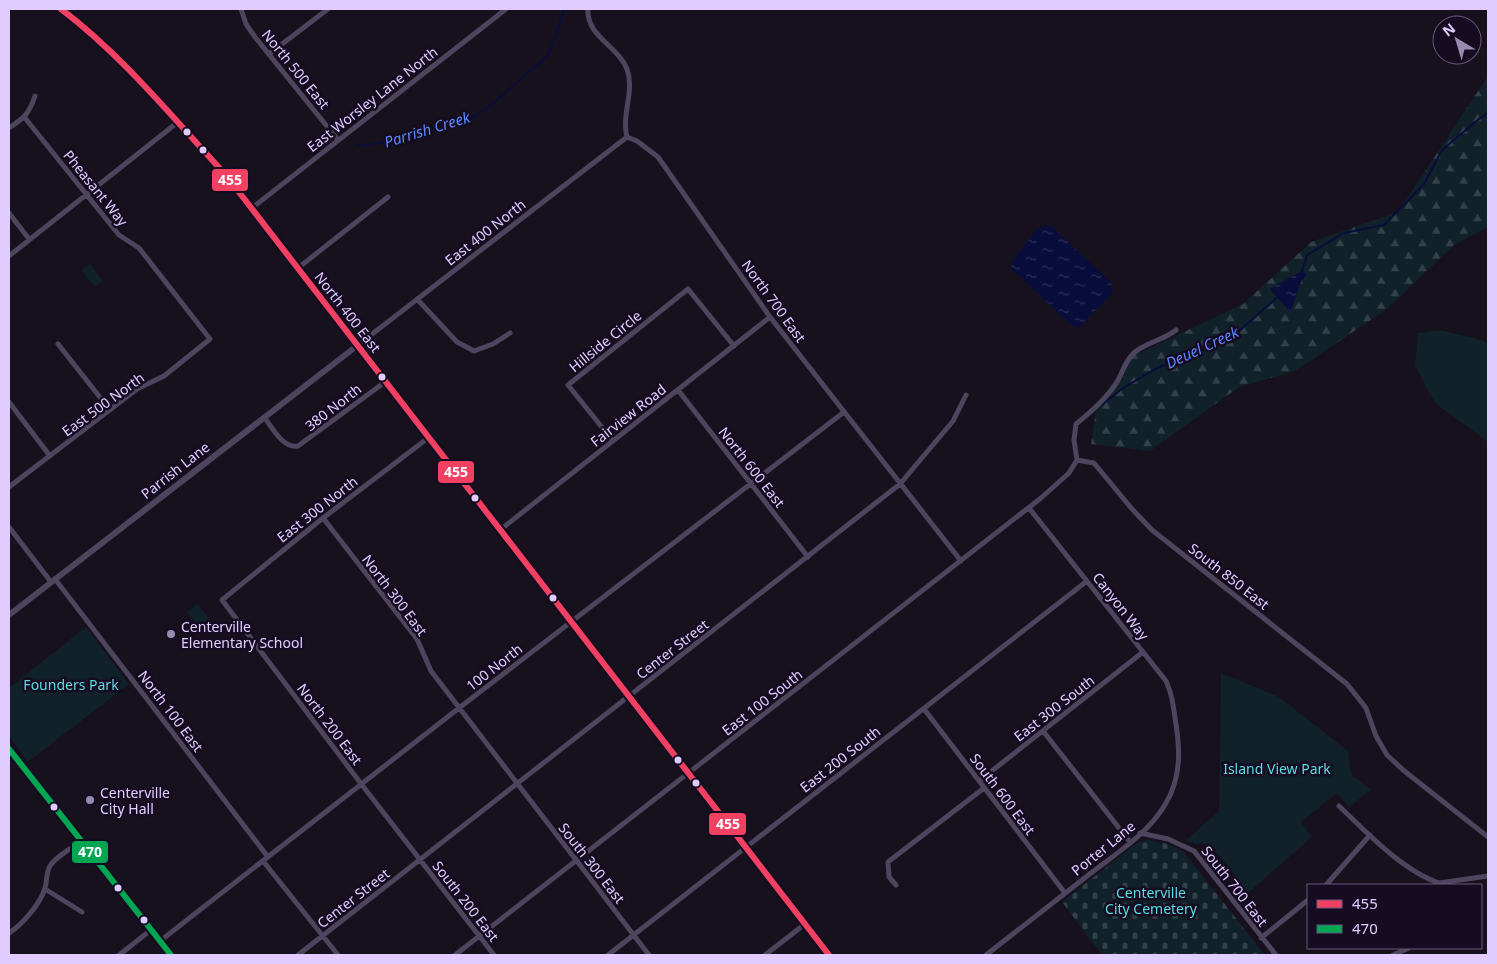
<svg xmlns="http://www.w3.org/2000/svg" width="1497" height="964" font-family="'Noto Sans',sans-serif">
<defs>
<pattern id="forest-firs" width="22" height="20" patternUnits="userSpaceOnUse" patternTransform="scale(1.25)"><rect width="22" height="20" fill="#102129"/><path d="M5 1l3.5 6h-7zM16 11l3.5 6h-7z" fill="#324049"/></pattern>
<pattern id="cemetery-stones" width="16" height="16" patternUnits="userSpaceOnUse" patternTransform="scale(1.25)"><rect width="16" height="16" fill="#102129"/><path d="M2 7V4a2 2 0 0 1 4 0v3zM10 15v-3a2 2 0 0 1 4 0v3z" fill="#324049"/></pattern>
<pattern id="water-ripples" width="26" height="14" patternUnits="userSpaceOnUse" patternTransform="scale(1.25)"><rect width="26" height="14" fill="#090d3b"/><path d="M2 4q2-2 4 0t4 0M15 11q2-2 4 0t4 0" fill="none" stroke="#2d2f58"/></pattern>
</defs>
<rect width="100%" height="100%" fill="#16111c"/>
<path fill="url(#forest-firs)" d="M1488,76V227L1454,245L1387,309L1295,371L1239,387L1150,451L1091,444L1097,404L1131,357L1243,304L1311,242L1398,212Z"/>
<path fill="url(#cemetery-stones)" d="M1146,840L1164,843L1183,851L1265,955H1102L1062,902L1137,843Z"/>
<path fill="#102129" d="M90,264L103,281L95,287L81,270Z
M1440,330L1482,340L1488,344V442L1435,403L1415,366L1418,333Z
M197,604L209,618L198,627L187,612Z
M86,627L129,684L28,762L9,736V688Z
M1221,673L1279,697L1348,751L1351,774L1371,790L1349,807L1337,793L1301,822L1312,837L1241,899L1234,891L1242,885L1210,844H1196L1185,841L1219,811Z"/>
<path fill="url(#water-ripples)" d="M1047,225L1051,226L1112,283L1113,292L1081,326L1077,327L1071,325L1011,268L1012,261L1037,229Z
M1303,270L1306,275L1301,282L1290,312L1270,289Z"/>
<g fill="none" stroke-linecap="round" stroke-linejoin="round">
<path stroke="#090d3b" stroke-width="2" d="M356,146L380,143L407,134L450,125L468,120L485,110L546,57L553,44L564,9
M1302,271L1307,255L1344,233L1384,225L1424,184L1442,150L1479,119L1488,113
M1103,404L1123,388L1157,368L1209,347L1239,331L1279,296"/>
<path stroke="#4c455d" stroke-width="5" d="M241,9L246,24L255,37L338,140
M588,9C586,36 618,46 627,69C635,91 621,115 627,137
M269,54L328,9
M9,128C24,118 29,114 35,96
M627,137L637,141L658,157L770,317L961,561
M252,208L506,9
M9,213L29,239
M9,256L178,122
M298,268L388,197
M417,299L457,342L474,351L493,344L510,333
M58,344L110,410
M358,345L627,137
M678,390L808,557
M9,402L50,456
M264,417C272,427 283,449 298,446L385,382
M428,438L323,518L222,600L362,785L494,955
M613,441L568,385L688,289L734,346
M1077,460L1094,463L1132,509L1152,530L1347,684L1366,708L1376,736L1387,755L1403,770L1488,837
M1077,460L1074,440L1076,424C1091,412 1107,398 1117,382C1123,372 1125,360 1135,352C1147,342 1164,340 1176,330
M9,487L137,389L164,376L210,339L139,248L119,235L25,118
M323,518L417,639L431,671L649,955
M9,527L51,582
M500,530L770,317
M55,579L268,857
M924,709L1065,893
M1043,731L1130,842
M979,781L1143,652
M1339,806C1366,832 1403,871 1439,883
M1140,833L1168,839L1194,851L1276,955
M263,861L338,955
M896,885L889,877L888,862L984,788
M1326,885L1370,835
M1438,885L1439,883L1488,876
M45,889L82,912
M9,933C22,925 41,903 45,888C47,882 46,874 49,868C52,859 73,847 82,841
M1261,938L1308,900
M160,941L459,708L844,412
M119,955L151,930
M298,955L900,484L953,421L966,395
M455,955L1041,498L1069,473L1077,460
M608,955L1087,581
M765,955L805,924
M986,955C1021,928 1056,900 1091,873C1117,853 1150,832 1166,803C1182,776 1180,747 1175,718C1173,704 1172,694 1166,681L1029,508
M1393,955L1409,948"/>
<path stroke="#4c455d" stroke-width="6" d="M61,9L90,31L114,54L225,174L829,955
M9,615L358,345"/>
<path stroke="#5c5270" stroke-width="7" d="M9,749L171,955"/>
<g stroke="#150c21" stroke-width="10">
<path id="bus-1" d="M61,9C123,56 172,117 225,174L829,955"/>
</g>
<g stroke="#150c21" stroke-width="10">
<path id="bus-2" d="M9,749L171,955"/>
</g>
<use href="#bus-1" stroke="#f24062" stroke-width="6"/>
<use href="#bus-2" stroke="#00a651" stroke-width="6"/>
</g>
<g fill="#e0ccff" stroke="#150c21" stroke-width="2">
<circle cx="187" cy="132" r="4.5"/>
<circle cx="203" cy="150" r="4.5"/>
<circle cx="382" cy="377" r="4.5"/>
<circle cx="475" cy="498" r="4.5"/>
<circle cx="553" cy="598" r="4.5"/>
<circle cx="678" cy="760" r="4.5"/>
<circle cx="696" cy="783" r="4.5"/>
<circle cx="54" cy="807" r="4.5"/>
<circle cx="118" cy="888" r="4.5"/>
<circle cx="144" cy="920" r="4.5"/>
</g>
<g fill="#998bb0" stroke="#150c21" stroke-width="2">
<circle cx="171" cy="634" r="5"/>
<circle cx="90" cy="800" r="5"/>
</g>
<g text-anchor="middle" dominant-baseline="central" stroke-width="5" stroke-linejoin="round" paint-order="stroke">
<g font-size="14" fill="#e0ccff" stroke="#150c21">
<text transform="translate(296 69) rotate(51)">North 500 East</text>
<text transform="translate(372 99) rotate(-38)">East Worsley Lane North</text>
<text transform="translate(96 188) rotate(51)">Pheasant Way</text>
<text transform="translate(485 232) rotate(-38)">East 400 North</text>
<text transform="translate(774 301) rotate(54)">North 700 East</text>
<text transform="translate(348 312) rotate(52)">North 400 East</text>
<text transform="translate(605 341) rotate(-39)">Hillside Circle</text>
<text transform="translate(103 404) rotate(-36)">East 500 North</text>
<text transform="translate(333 407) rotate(-38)">380 North</text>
<text transform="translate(628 415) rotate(-38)">Fairview Road</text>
<text transform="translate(752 467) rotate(52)">North 600 East</text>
<text transform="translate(175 470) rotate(-38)">Parrish Lane</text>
<text transform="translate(317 509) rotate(-38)">East 300 North</text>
<text transform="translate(1229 576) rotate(38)">South 850 East</text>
<text transform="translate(395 595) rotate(53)">North 300 East</text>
<text transform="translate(1121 606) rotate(52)">Canyon Way</text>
<text transform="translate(672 649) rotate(-38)">Center Street</text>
<text transform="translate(494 667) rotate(-38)">100 North</text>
<text transform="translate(762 702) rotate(-38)">East 100 South</text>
<text transform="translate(1054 708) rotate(-38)">East 300 South</text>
<text transform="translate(171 711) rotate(53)">North 100 East</text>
<text transform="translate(330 724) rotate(53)">North 200 East</text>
<text transform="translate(840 759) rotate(-38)">East 200 South</text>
<text transform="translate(1003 794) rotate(53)">South 600 East</text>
<text transform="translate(1103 848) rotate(-39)">Porter Lane</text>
<text transform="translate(592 863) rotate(52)">South 300 East</text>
<text transform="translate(1235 886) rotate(52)">South 700 East</text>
<text transform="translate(353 898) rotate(-38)">Center Street</text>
<text transform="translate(466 901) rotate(52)">South 200 East</text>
</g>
<g font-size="14" fill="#e0ccff" stroke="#150c21" text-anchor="start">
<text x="181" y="626">Centerville<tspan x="181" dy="16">Elementary School</tspan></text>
<text x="100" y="792">Centerville<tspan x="100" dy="16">City Hall</tspan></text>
</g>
<g font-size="14" fill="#55dfe2" stroke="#150c21">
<text x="71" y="684">Founders Park</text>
<text x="1277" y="768">Island View Park</text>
<text x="1151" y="892">Centerville<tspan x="1151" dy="16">City Cemetery</tspan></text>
</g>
<g font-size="15" font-style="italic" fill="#5a86ff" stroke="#150c21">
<text transform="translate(427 129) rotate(-17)">Parrish Creek</text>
<text transform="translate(1202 347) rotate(-25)">Deuel Creek</text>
</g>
</g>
<g stroke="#150c21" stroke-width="2">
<rect x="211" y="168" width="38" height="24" rx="5" fill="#f24062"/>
<rect x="437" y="460" width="38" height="24" rx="5" fill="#f24062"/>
<rect x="708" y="812" width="39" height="24" rx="5" fill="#f24062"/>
<rect x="71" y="840" width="38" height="24" rx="5" fill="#00a651"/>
</g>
<g font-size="14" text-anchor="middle" font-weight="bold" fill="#fff">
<text x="230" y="185">455</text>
<text x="456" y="477">455</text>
<text x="728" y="829">455</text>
<text x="90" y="857">470</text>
</g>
<rect width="1497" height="964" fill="none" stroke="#e0ccff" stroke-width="20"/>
<rect x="1307" y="884" width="175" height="65" fill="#150c21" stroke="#66597a"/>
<rect x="1317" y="900" width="25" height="8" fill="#f24062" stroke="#66597a"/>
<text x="1352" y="909" font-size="15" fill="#e0ccff">455</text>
<rect x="1317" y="925" width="25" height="8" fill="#00a651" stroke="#66597a"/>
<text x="1352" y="934" font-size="15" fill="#e0ccff">470</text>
<g transform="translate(1457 40) rotate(322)"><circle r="24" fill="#150c21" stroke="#66597a"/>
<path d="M0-4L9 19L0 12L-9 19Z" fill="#998bb0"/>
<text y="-8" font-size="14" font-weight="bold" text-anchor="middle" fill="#e0ccff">N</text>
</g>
</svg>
